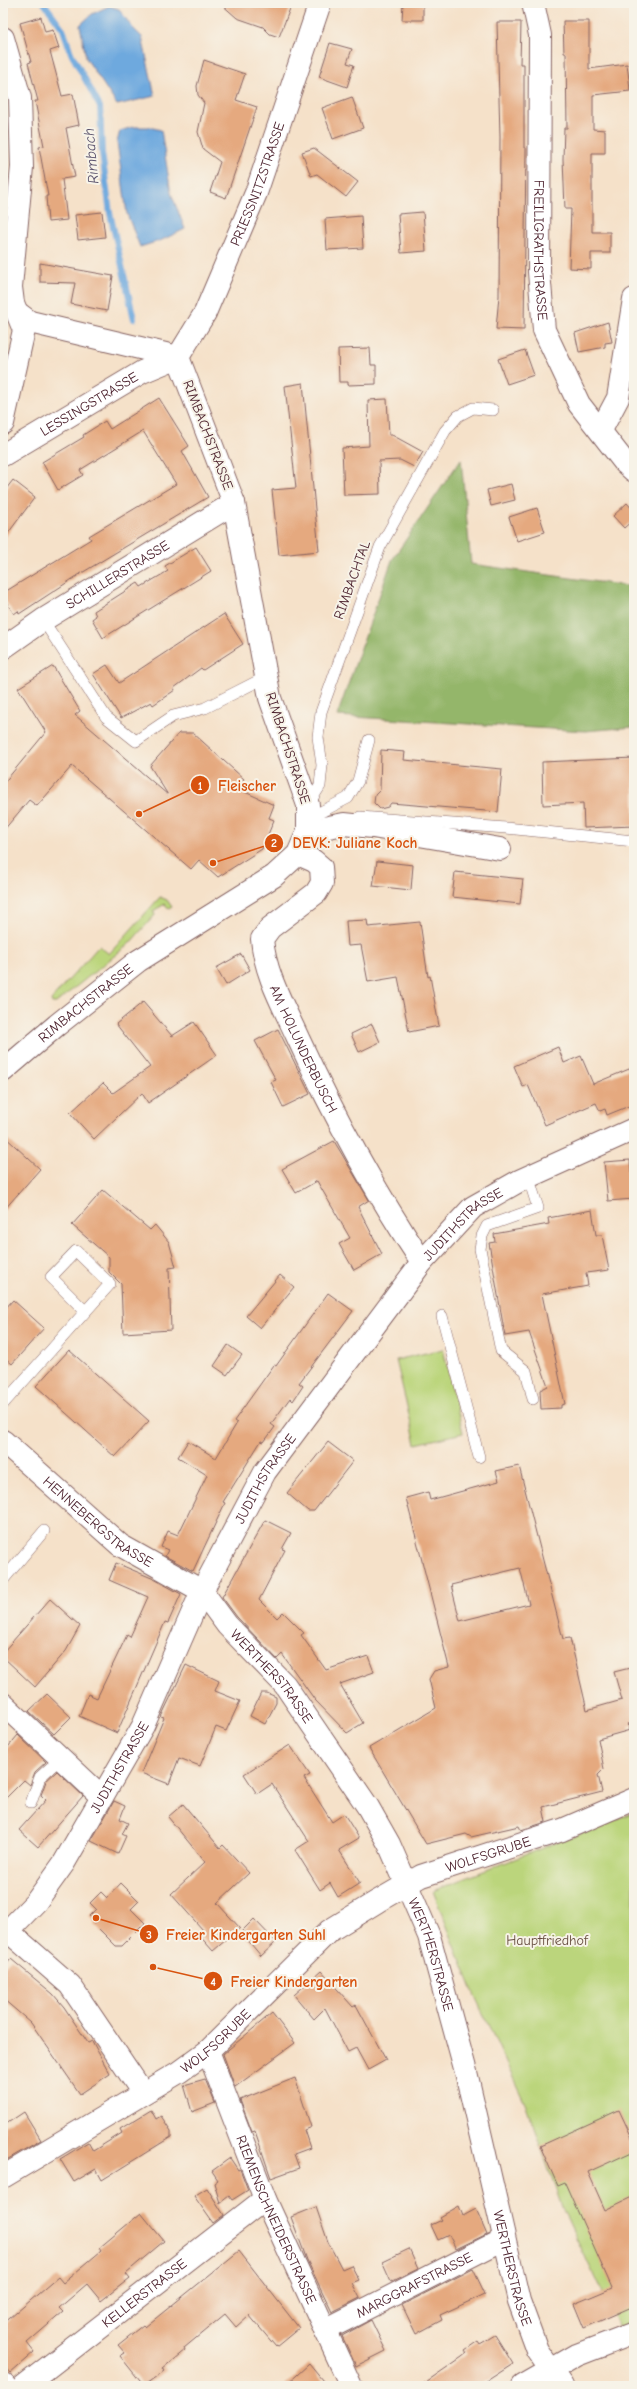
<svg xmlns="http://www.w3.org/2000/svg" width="637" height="2389" font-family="'Comic Neue',sans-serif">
<rect width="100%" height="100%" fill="#f7f3e8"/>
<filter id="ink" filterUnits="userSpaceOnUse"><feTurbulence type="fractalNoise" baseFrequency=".025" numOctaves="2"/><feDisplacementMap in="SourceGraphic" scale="8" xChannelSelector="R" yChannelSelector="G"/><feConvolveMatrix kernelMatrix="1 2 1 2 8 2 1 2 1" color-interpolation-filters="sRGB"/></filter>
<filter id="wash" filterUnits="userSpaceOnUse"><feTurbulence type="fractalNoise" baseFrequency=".012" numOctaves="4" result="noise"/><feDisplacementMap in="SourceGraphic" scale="16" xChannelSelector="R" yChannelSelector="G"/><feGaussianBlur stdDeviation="0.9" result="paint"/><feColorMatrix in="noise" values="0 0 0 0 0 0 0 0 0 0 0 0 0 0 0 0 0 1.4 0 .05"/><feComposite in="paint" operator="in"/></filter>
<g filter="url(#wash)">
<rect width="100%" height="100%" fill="#f5e1c9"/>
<path fill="#bbd57b" stroke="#827a53" d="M160,897L167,900L172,907L169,909L165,904L153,911L155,915L129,944L56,1003H52L51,1000L99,946L109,954Z
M443,1349L463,1433L416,1444L396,1360Z
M634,1812V2323L619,2328L563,2210L527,2108L474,1994L433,1891Z"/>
<path fill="#94b66b" stroke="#6f6a4b" d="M461,459L471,564L634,587V727L585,731L337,716L392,560Z"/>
<path fill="#6ea9de" stroke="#5c6484" d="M109,6L119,9L132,27L142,37L155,96L117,105L86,58L80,25L92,14Z
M133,127H149L161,130L171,193L185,229L162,240L140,247L127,214L117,142L120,131Z"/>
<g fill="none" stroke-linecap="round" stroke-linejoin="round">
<path stroke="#6ea9de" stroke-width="6" d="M44,3L63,29L71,53L100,107L102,153L110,213L134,319"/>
</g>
<g id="blocks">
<path fill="#e5a97f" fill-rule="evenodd" d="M220,3H282L291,6L279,37L270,34L263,27L237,18Z
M403,3H423V20H402Z
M41,17L45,32L53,30L59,48L50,51L62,96L73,94L79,125L66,128L75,177L62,179L67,220L48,222L46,196H48L39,147L44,146L35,101H38L28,63L31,62L20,23Z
M563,21H589V69L627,64L629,80L630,91L593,95V129L605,130V153H592V232H610V253H591V269L569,268L571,209H565L563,159L564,128H567L566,53H564Z
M497,22H521L520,64H524V148H526L524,330L496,329L499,296L500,137Z
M330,43L352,49L347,63L354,65L347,87L319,77Z
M204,60L245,74L236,100L257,107L226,198L210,192L220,162L203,149L198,132L204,103L198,95L197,86Z
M352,97L363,128L333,139L322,108Z
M314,148L358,182L346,197L317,174L311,176L302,152Z
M102,212L105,237L78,240L75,215Z
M423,212L426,251L401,253L398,214Z
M361,216L363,248L327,250L325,219Z
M40,263L113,276L107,311L71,304L75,283L40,282Z
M608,322L612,342L605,343V347L579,352L575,333Z
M370,348L371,365H376V384L348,385V382H339L338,349Z
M525,350L534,375L507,384L498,359Z
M303,383L319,551L279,555L272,490L296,488L285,386Z
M159,398L189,446L182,451L208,497L80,574L19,614L18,611L14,614L3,597V593L91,539L89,536L176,484L143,431L80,470L83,475L58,490L42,462L84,437L83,435L105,421L110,429Z
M387,399L389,435H392L423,452L414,467L400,460L379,461L380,494L344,495L342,448L369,446L368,400Z
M13,480L35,497L3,540V493Z
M511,484L515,500L491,506L487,490Z
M627,503L634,511V519L624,528L613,516Z
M537,508L545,532L517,541L509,517Z
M196,547L211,571L103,638L92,619L96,616L94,611L138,583L141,587L168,571L165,566Z
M224,614L243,644L203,670L201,668L174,688L175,690L153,705L151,702L121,718L93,674L107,665L119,683Z
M53,666L80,711L75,715L168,795L150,766L179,733H193L244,779L236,788L274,805L269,818L274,820L262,849L218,877L199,860L191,869L72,766L37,806L29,800L3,831V784L46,732L18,688Z
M381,750L405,752L404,760L502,769L498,812L391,803L388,807L380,809L374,803L375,795L380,790Z
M634,758V826L584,828L583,803L543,805L542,762Z
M377,861L413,865L411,890L373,886Z
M455,872L523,879L520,904L452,897Z
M367,920L368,927L420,922L428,977L430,976L439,1026L409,1032L398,977L368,982L361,945L348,946L346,921Z
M241,954L250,970L226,985L216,968Z
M143,1002L172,1036L194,1022L217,1055L148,1103L142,1093L94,1139L70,1113L103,1083L113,1093L150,1067L116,1024Z
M372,1024L380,1042L359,1052L351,1034Z
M278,1029L310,1094L283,1107L271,1082L276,1080L255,1041Z
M558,1047L564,1063L581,1056L593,1084L634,1067V1104L607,1115L605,1109L600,1111L596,1103L545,1125L528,1085L523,1087L514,1066Z
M3,1135L40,1169L3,1211Z
M334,1141L369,1200L358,1207L382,1254L354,1270L339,1244L350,1238L317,1181L296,1193L282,1169Z
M630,1160L631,1173L634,1172V1199L608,1201L604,1162Z
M103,1190L150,1230L155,1225L169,1242L176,1267L169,1268L171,1330L123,1333L121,1284L109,1272V1257L72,1225Z
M592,1210L596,1235H602L609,1270L586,1273L588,1286L542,1294L565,1404L561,1405V1408L541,1409L540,1390L548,1386L529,1332L505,1336L489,1243L495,1242L494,1234L549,1224L548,1218Z
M280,1275L294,1287L260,1328L246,1316Z
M328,1293L353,1311L299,1383L303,1386L293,1401L290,1398L271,1424L275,1427L264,1442L261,1441L223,1502L225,1503L193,1571L165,1556L168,1550L161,1547L168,1531L178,1535L207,1475L178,1457L188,1441L216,1458L237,1423L234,1421L274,1365L276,1366Z
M13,1300L44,1328L12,1364L3,1356V1311Z
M228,1345L242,1355L227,1375L214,1366Z
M69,1350L149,1421L115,1457L36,1386Z
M328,1442L353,1461L314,1511H308L287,1493Z
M519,1466L563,1639L570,1638L587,1710L622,1700L614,1672L634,1667V1725L629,1726L628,1723L630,1730L598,1739L604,1769L598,1775L602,1792L543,1807L546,1822L521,1830L519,1826L471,1837L466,1834L426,1844L369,1748L436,1708L429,1679L434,1671L449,1667L406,1498L428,1492L430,1500L499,1481L496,1471ZM520,1568L529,1604L460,1621L451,1585Z
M265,1520L291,1533L282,1549L285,1550L259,1600L277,1618L283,1612L304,1633L301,1635L326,1670L368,1656L374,1672L340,1684L363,1723L347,1733L315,1700L282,1654L277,1659L237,1617L222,1597Z
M116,1563L154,1579L181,1594L168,1623L165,1622L117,1733L79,1716L88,1694L97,1698L127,1635L130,1637L148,1597L109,1580Z
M50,1599L80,1626L66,1651L35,1687L3,1657V1652Z
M186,1665L219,1681L215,1691L240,1701L226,1731L216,1727L200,1766L179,1758L169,1784L141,1773L164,1718L161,1717Z
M261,1693H267L276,1697V1703L265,1724L250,1716Z
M47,1694L71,1717L54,1734L29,1711Z
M18,1735L46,1762L35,1772L30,1785L24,1780L3,1801V1753Z
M290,1745L310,1775L304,1778L332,1822L344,1814L359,1838L339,1850L360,1883L338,1897L330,1883L320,1890L295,1850L309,1841L272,1784L257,1794L244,1774Z
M57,1771L83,1796L38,1847L19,1830L46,1800L41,1795L46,1781Z
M114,1801L125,1806L120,1819L128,1823L122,1834L126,1836L118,1854L91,1841Z
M183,1804L220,1848L223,1845L249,1873L217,1903L240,1928L213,1951L198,1934L203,1930L171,1894L205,1862L168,1817Z
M121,1883L139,1901L131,1909L145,1923L122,1946H116L94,1924L95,1922L89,1916L96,1909L90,1903L101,1892L107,1898Z
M254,1919L276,1942L261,1956L241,1932Z
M11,1959L53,1994L64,2007L88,2043L92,2041L110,2074L80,2094L31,2023L3,1999V1968Z
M321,1971L353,2007L356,2005L386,2060L368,2070L356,2048L348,2052L325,2008L314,2019L294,1995Z
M272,2013L295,2043L235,2087L223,2054Z
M295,2078L311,2127L304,2130L310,2148L294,2154L299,2168L271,2178L255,2131L252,2132L240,2100Z
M205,2079L215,2103L192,2112L184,2085Z
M151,2110L156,2119L161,2116L171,2131V2137L102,2180L96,2169L74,2182L60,2159L88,2142L93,2151L122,2133L120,2129Z
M619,2110L634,2142V2151L588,2172L605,2210L634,2196V2306L584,2328L574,2304L612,2288L565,2183L558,2186L540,2146Z
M24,2112L41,2140L3,2162V2126Z
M230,2158L238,2170L240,2169L248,2190L232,2200L229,2196L220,2203L214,2183L218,2180L212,2171Z
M207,2188L224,2215L213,2223L194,2196Z
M459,2206L463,2216L476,2209L487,2234L456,2249L449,2235L438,2240L431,2225L442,2220L440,2217Z
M316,2207L328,2242L342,2269L351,2265L359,2280L352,2283L360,2298L332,2312L307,2260L291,2217Z
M141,2213L164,2241L126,2273L130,2278L101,2301L87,2284L59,2308L63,2312L27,2343L34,2352L10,2373L3,2365V2324L58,2277L63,2283L101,2251L99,2248Z
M409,2249L418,2269L391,2282L382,2262Z
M239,2251L299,2328L276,2347L249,2315L236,2327L225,2314L184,2348L185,2350L163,2368L165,2371L144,2386L120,2356L125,2353L118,2345L143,2325L145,2327Z
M473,2269L485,2294L440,2315L442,2320L416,2334L402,2305Z
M371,2320L386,2351L356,2366L342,2336Z
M495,2335L513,2364L479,2386H420L462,2357L467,2353L465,2350L478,2341L480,2344Z
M309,2364L327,2386H285Z"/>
</g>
</g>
<g filter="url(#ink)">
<use href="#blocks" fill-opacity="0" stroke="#866362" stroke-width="1"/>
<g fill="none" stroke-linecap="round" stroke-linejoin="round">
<g stroke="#866362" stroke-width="12">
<path id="service" d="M43,620L106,717L136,741L173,716L205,708L266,677
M308,805L320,786L322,765L318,737L321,712L380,547L445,431L458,416L473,408L493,410
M360,817L506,828L634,841
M309,818L348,798L358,781L369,740
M528,1176L538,1208L487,1226L482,1236L480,1249L501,1351L526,1371L533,1399
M442,1316L479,1457
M3,1404L110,1284L76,1251L51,1277L85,1311
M3,1580L44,1531
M31,1803L40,1777L61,1758"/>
</g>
<g stroke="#866362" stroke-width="24">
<g id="minor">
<path id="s1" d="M533,3L540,35L539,272L544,330L579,404L625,463L634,471"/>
<path d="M3,38L20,98L22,167L11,287L13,303L24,330L3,423"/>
<path d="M18,313L30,322L178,357"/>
<path id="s2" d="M178,357L205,313L256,193L320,3"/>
<path d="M601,430L618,398L634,299"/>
<path id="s3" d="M3,455L142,372L178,357"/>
<path id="s4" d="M3,648L43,620L234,503"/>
<path d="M308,831L344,824L373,827L500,849"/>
<path id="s5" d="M298,854L314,861L321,867L322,883L316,893L270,928L262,939C265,974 283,1005 297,1036C333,1114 374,1190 422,1262"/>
<path id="s6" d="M3,1071L57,1025L138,961L274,876L298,854L308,831V805L270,698L234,503L178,357"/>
<path id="s7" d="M3,1441L120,1545L202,1591L227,1625L285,1685L368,1807L389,1844L429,1936L466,2072L519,2301L537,2350L562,2386"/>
<path d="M3,1704L102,1797"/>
<path d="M8,1931L70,1985L143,2093"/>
<path id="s8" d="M3,1936L36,1902L64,1863L143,1726L202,1591L265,1472L422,1262L473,1207L519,1181L634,1129"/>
<path id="s9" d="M208,2051L265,2199L351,2386"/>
<path id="s10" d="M3,2177L179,2072L208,2051L329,1931L378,1901L421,1876L562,1830L634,1799"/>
<path id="s11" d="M325,2330L504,2239"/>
<path d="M3,2384L5,2386"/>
<path id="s12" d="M24,2386L265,2199"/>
<path d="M523,2386L577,2355L634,2333"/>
</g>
</g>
<use href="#service" stroke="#fff" stroke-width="11"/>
<use href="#minor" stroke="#fff" stroke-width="22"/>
</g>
</g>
<g text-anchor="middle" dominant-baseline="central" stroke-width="4" stroke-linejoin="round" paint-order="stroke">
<g font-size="14" fill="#4a1f2b" stroke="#f7f3e8">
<text stroke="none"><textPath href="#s2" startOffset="191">PRIESSNITZSTRASSE</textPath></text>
<text stroke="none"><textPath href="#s1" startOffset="248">FREILIGRATHSTRASSE</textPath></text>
<text stroke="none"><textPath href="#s3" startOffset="100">LESSINGSTRASSE</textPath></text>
<text transform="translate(208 435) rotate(69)">RIMBACHSTRASSE</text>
<text stroke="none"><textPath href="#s4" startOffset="136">SCHILLERSTRASSE</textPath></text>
<text transform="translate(352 580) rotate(-70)">RIMBACHTAL</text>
<text transform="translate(288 748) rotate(72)">RIMBACHSTRASSE</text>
<text stroke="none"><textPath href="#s6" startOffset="107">RIMBACHSTRASSE</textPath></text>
<text stroke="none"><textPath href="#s5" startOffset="244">AM HOLUNDERBUSCH</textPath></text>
<text stroke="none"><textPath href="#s8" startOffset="854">JUDITHSTRASSE</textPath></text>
<text stroke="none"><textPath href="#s8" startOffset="530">JUDITHSTRASSE</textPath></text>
<text stroke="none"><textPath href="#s7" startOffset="125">HENNEBERGSTRASSE</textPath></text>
<text stroke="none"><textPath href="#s7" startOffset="361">WERTHERSTRASSE</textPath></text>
<text stroke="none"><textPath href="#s8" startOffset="206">JUDITHSTRASSE</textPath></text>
<text stroke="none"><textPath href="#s10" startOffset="589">WOLFSGRUBE</textPath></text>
<text stroke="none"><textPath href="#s7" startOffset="685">WERTHERSTRASSE</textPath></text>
<text stroke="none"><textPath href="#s10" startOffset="253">WOLFSGRUBE</textPath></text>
<text stroke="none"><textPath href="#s9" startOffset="182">RIEMENSCHNEIDERSTRASSE</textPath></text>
<text stroke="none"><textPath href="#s7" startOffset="1009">WERTHERSTRASSE</textPath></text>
<text stroke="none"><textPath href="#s11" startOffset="100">MARGGRAFSTRASSE</textPath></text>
<text stroke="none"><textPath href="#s12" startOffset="152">KELLERSTRASSE</textPath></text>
</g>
<g font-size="14" fill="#664c3f" stroke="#f7f3e8">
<text x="547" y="1940">Hauptfriedhof</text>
</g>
<g font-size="15" font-style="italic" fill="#574f6a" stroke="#f7f3e8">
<text transform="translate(91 156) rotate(-95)">Rimbach</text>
</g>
</g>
<path fill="none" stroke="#d8530f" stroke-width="1.5" d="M139 814L200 785M213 863L274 843M96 1918L149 1934M153 1967L213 1981"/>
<g fill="#d8530f" stroke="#f7f3e8" stroke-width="1.5">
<circle cx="139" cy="814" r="4"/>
<circle cx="213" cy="863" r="4"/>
<circle cx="96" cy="1918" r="4"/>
<circle cx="153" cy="1967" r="4"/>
<circle cx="200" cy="785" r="10"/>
<circle cx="274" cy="843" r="10"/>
<circle cx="149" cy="1934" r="10"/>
<circle cx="213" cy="1981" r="10"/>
</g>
<g font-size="12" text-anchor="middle" font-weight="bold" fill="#fff">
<text x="200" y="790">1</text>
<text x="274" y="847">2</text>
<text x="149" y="1939">3</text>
<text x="213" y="1986">4</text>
</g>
<g font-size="15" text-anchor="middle" font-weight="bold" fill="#d8530f" stroke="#f7f3e8" stroke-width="4" stroke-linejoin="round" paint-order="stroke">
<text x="247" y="791">Fleischer</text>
<text x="355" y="848">DEVK: Juliane Koch</text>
<text x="246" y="1940">Freier Kindergarten Suhl</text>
<text x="294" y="1987">Freier Kindergarten</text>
</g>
<rect width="637" height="2389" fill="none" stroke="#f7f3e8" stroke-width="16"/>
</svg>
